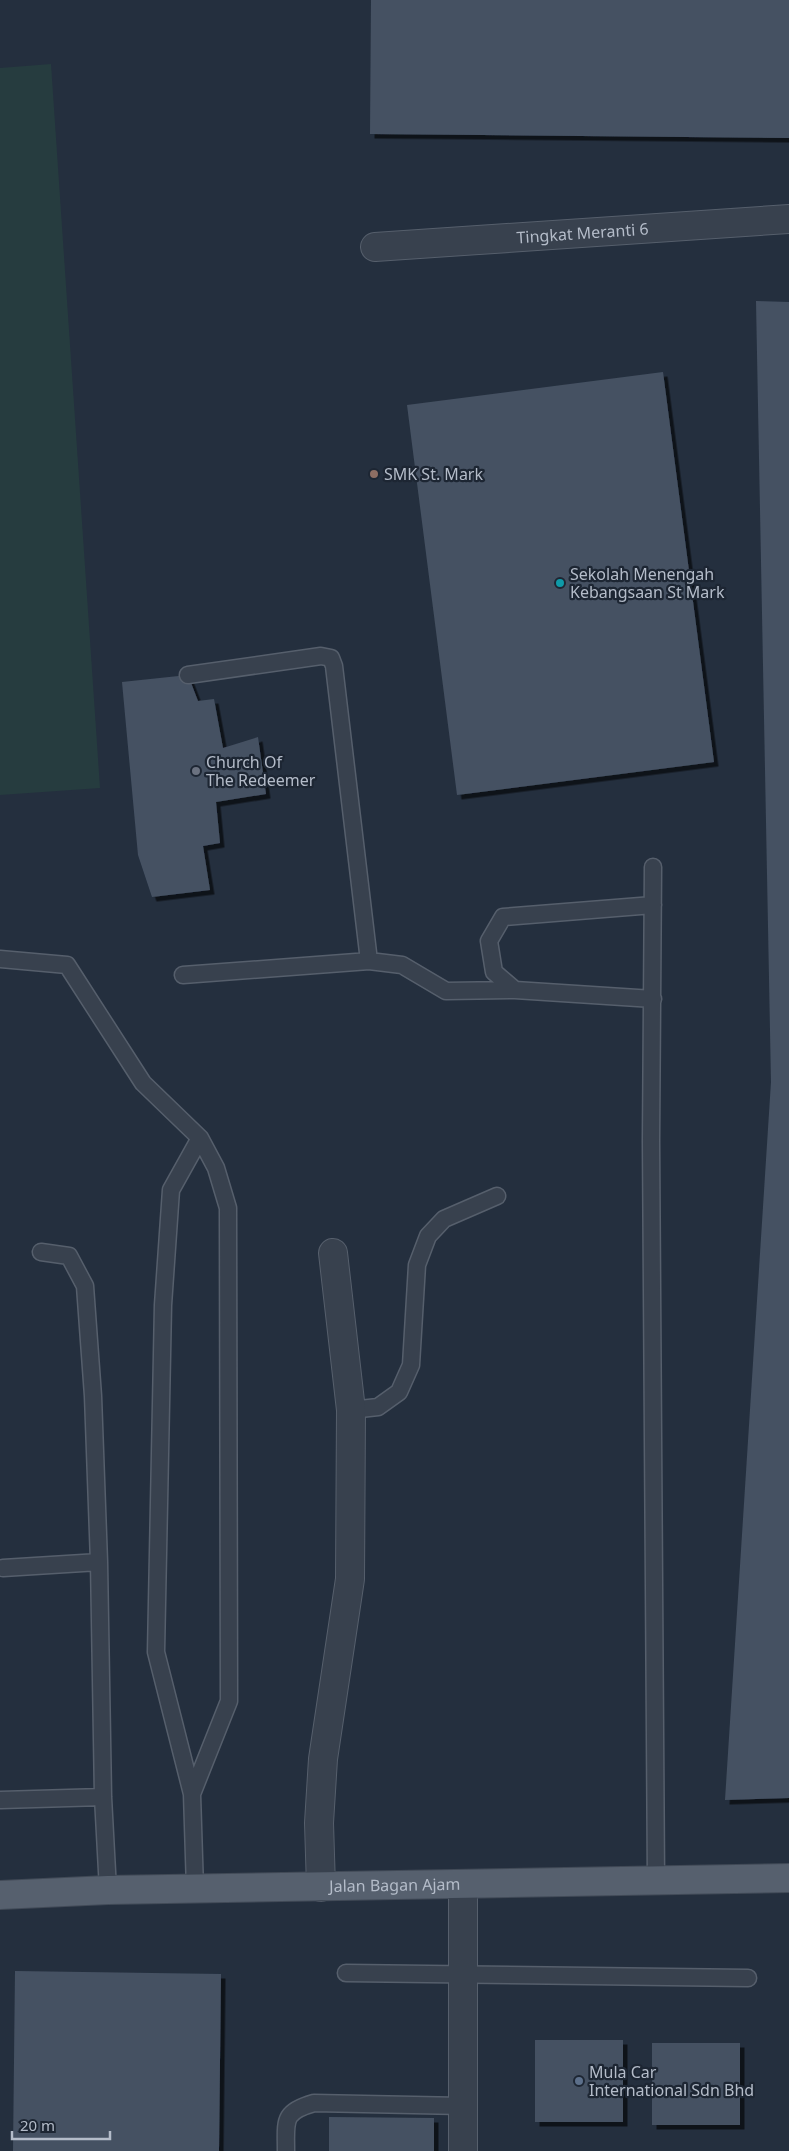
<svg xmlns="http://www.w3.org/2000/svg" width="789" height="2151" font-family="'Noto Sans',sans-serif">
<defs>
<filter id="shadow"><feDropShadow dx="4.5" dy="4.5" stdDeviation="0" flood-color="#0009"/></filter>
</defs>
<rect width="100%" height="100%" fill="#242f3e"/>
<path fill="#263c3f" d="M51,64L100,788L0,795V68Z"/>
<path fill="#455162" filter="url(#shadow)" d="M371,0H789V138L370,134Z
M756,301L789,302V1798L725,1800L771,1082Z
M663,372L714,762L457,795L407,405Z
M188,675L198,701L214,699L223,748L258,737L266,794L216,802L220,843L203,846L210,890L152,897L138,855L122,682Z
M15,1971L221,1974L219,2151H13Z
M535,2040H623V2122H535Z
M652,2043H740V2125H652Z
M329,2117L434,2118V2151H329Z"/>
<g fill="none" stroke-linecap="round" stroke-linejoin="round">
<g stroke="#565f6c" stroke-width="19">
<path id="lane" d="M188,675L321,656L331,658L334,666L369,961
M653,867L651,1141L656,1881
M0,959L67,965L143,1083L200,1138L216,1168L228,1208L229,1701L192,1794L195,1889
M183,975L369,961L402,965L446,991L515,990L653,999
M515,990L494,972L489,941L503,917L653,905
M41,1252L69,1256L85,1286L93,1396L99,1562L103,1797L108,1890
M351,1410L378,1407L399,1392L411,1365L417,1265L428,1236L444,1219L497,1196
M3,1568L99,1562
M192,1794L156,1652L163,1305L171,1190L200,1138
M1,1800L103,1797
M346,1973L748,1978
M286,2151C286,2121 282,2112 314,2103L463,2106"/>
</g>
<g stroke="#565f6c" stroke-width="30">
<g id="street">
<path id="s1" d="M375,247L789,219"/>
<path d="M321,1887L319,1823L323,1759L350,1579L351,1410L333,1253"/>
<path d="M463,2151V1884"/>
</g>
</g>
<g stroke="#414a57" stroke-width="30">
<g id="primary">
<path id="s2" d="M0,1895L108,1890L789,1878"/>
</g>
</g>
<use href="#lane" stroke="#38414e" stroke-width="16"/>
<use href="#street" stroke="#38414e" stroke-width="28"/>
<use href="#primary" stroke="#56606e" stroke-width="28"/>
</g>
<circle fill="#8d6e63" stroke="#1d2633" stroke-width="2" cx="374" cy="474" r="5"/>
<circle fill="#0f9aa8" stroke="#1d2633" stroke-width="2" cx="560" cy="583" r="5"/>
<circle fill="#6b7280" stroke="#1d2633" stroke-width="2" cx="196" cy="771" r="5"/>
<circle fill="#5c6f8a" stroke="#1d2633" stroke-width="2" cx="579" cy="2081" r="5"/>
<g text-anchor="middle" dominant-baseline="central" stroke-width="4.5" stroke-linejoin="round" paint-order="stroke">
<g font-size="16" fill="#b4bcc9" stroke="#1d2633">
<text stroke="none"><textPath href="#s1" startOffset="208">Tingkat Meranti 6</textPath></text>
<text stroke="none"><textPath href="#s2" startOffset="395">Jalan Bagan Ajam</textPath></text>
</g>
<g font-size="16" fill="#b4bcc9" stroke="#1d2633" text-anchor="start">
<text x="384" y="474">SMK St. Mark</text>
<text x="570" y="574">Sekolah Menengah<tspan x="570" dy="18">Kebangsaan St Mark</tspan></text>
<text x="206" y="762">Church Of<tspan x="206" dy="18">The Redeemer</tspan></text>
<text x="589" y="2072">Mula Car<tspan x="589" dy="18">International Sdn Bhd</tspan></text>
</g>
</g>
<path d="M12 2131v8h98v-8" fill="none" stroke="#b4bcc9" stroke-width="2.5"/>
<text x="20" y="2131" font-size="15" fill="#b4bcc9" stroke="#1d2633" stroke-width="4" paint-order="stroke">20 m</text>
</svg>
